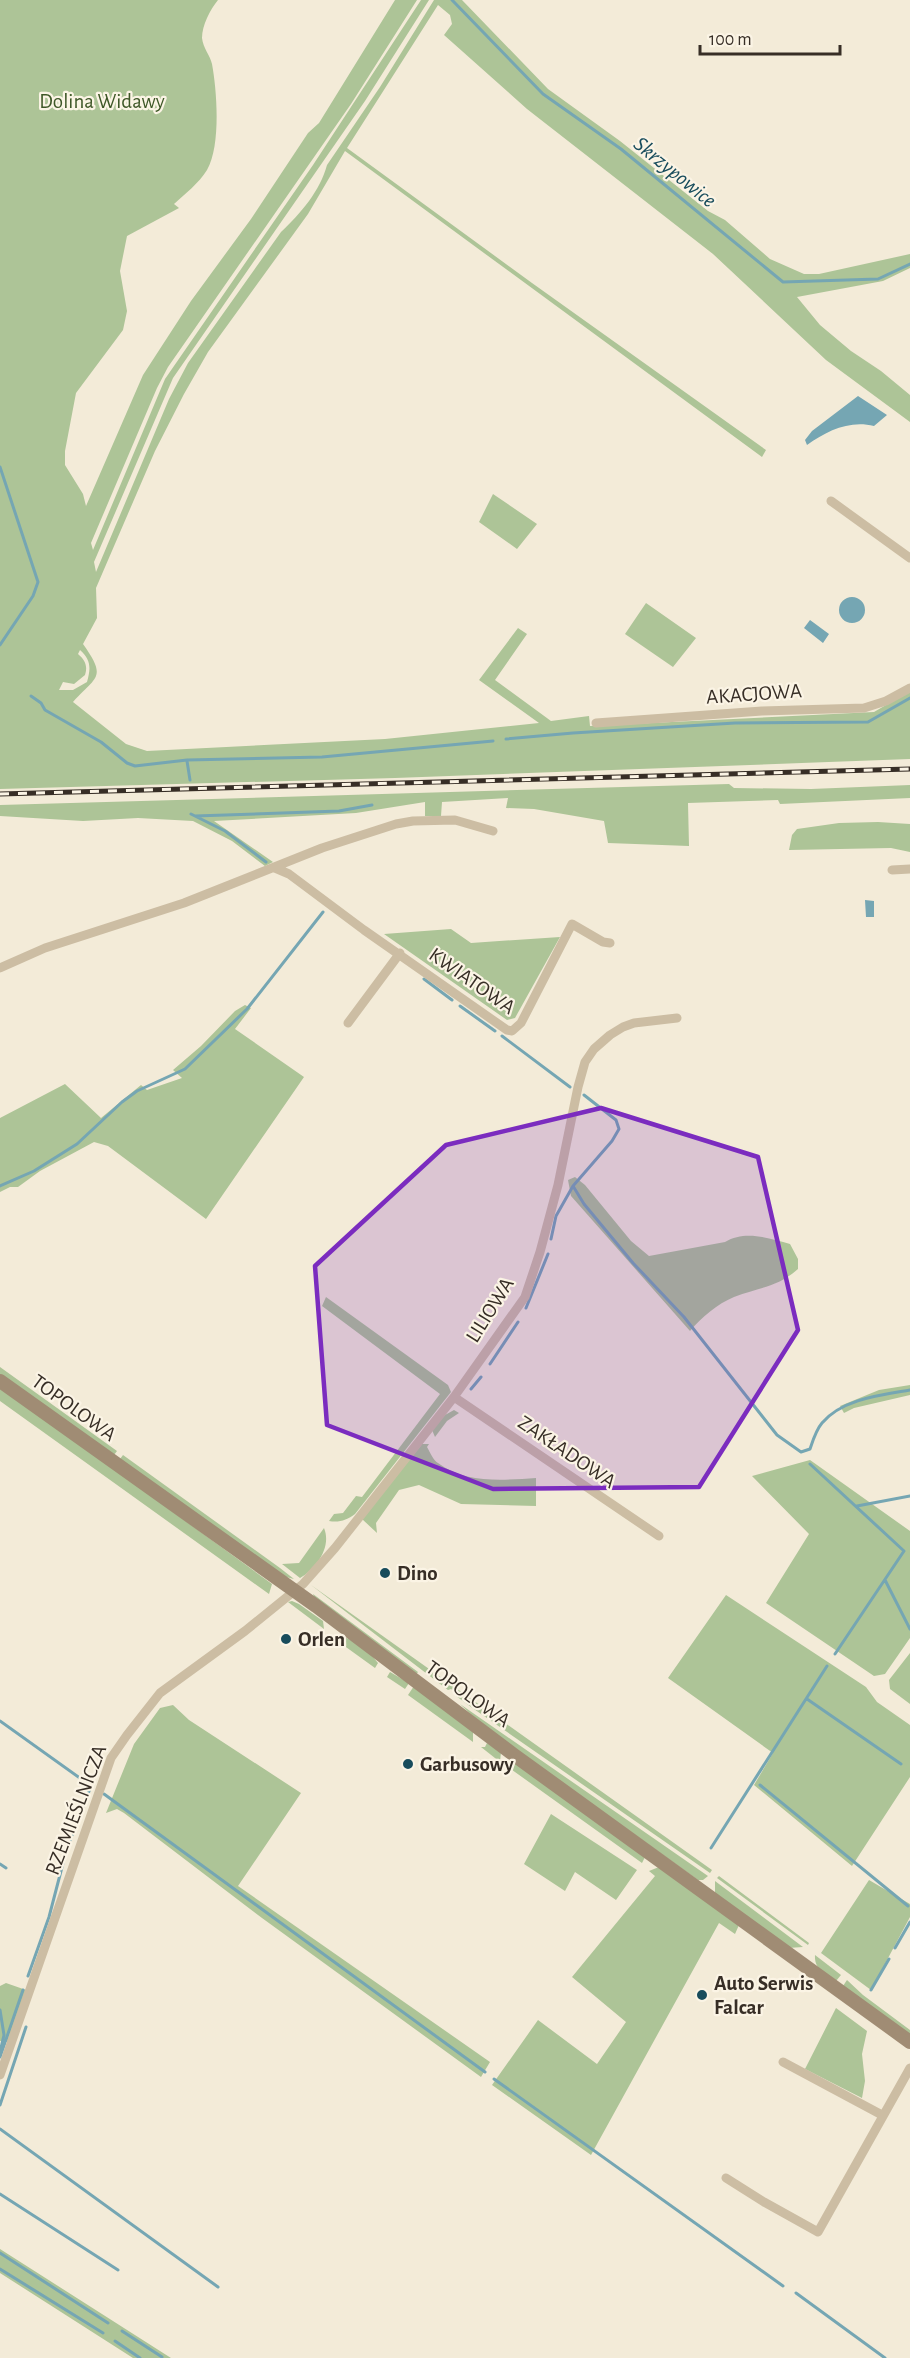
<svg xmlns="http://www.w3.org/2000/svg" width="910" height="2358" font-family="'Alegreya Sans',sans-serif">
<rect width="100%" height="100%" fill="#f3ebd8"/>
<path fill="#adc497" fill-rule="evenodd" d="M0,0H218C210,10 202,25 202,38C203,48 210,55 212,64C217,91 221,146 207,170C199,183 185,194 174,204L179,208L127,236L120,271L127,311L123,330L76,393L65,451V465L83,494L86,506L143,375L191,301L251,219L308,133L319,123L395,0H417L351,104L168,367L157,388L91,543L93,550L165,379L313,165L421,0H429L365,101L173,378L94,562L96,572L169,399L188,363L281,232C301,213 320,191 327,165L380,87L434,0H462L548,89L620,141L708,211L725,220L770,259L804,274H819L910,254V268L883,281L797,297L820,325L851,351L881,371L910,395V422L826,360L713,254L527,109L444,35L452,24L450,15L438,5L347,148L532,283L766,450L762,457L345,151L308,214L208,352L184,394L155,451L96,588L97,618L83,644C107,678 97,676 73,702L126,744L147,751L385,739L539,723L479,680L518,628L527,634L495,680L551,721L589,716L590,726L874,712L910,691V759L395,778L0,789ZM80,650C91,660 91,668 87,682L73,690H59L63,682L74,684L85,675C88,666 85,660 78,654Z
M493,494L537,524L517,549L479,522Z
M646,603L696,638L673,667L625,634Z
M729,784L734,788L811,789L910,785V798L780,804L778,800L688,803L689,846L608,843L604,821L534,809L506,808L508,798L442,802L441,816H425V802L356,813L214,821L273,862L265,866L232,841L193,821L138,818L83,821L0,816V805Z
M878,822L910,824V852L891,848L789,850L792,835L797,829L839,823Z
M451,929L471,943L560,937L515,1018L507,1020L384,934Z
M245,1005L251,1008L235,1029L304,1077L206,1219L108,1146L94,1142L40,1171L18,1187H10L0,1192V1118L65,1084L101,1118L141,1085L147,1090L182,1078L173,1070L201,1046L235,1011Z
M575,1177L585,1185L631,1241L649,1256L725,1242C745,1230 769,1238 790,1244L798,1259V1269C776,1288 760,1287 734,1297C717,1304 702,1317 690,1331L571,1196L568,1180Z
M326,1297L448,1385L451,1392L355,1514C347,1520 339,1523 329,1521L334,1514L343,1513L356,1496L362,1497L440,1394L322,1306Z
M0,1367L117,1451L114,1455L0,1375Z
M910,1385V1395L854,1408L844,1413L840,1406L879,1390Z
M0,1386L272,1584L269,1594L0,1401Z
M454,1410L459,1413L447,1421L435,1437L432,1430L445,1415Z
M422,1444H429L427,1447C430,1452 433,1460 438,1463C465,1484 504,1480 536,1478V1506L461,1504L419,1485L399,1490L376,1523L377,1533L362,1519Z
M123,1455L280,1568L294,1579L286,1577L120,1459Z
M810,1460L910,1531V1638L885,1674L874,1676L766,1603L809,1534L752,1476Z
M324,1528C332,1547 316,1569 300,1578L282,1564L299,1563Z
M311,1585L712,1870L710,1873L471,1707L456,1696V1692L451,1689L448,1690Z
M313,1594L418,1672L415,1676L314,1597Z
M726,1595L866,1687L877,1702L910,1725V1777L852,1866L754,1785L773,1753L668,1678Z
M292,1601L299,1604L323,1621L324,1629L288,1602Z
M337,1635C351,1637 370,1652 378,1663L375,1668L332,1637Z
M910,1653V1704L890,1689L889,1680Z
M390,1672L409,1683L405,1689L387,1677Z
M414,1686L473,1730V1742L408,1695Z
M460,1704L708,1876L703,1880H698L483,1726Z
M173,1705L189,1720L301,1793L238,1886L490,2062L481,2077L262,1918L124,1813L117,1809L106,1813L134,1744L160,1708Z
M487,1743L501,1752L500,1762L481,1747H485Z
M516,1763L645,1857L642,1863L508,1767Z
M551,1814L637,1870L616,1900L575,1872L565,1891L524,1864Z
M659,1867L739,1925L735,1934L719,1923L591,2155L492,2085L538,2020L597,2064L626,2022L572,1977L655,1876L649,1871Z
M719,1876L809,1943L808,1945L717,1878Z
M869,1880L910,1904V1917L871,1990L821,1953Z
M715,1881L803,1947L788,1948L715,1894Z
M815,1955L841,1975L836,1981C825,1974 814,1969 815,1955Z
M847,1980L863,1995L910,2030V2035L843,1986Z
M6,1983L26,1990L9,2042L0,2041V1986Z
M836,2008L867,2031L862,2054L865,2081L862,2098L805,2069Z
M0,2249L171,2358H133L0,2273Z"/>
<path fill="#75a6b3" d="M858,396L887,415L874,426C849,420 827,431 807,445L805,440L812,431Z
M839 610a13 13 0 1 1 26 0a13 13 0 1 1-26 0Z
M810,620L829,634L823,643L804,628Z
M865,900L874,901V917H866Z"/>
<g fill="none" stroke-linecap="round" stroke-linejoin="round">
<path stroke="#75a6b3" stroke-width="3" d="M452,0L543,94L621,149L783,282L878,279L910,264
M0,467L38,582L33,596L0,645
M31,696L41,703L45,710L101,742L127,763L135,766L187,760L322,757L493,741
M506,739L573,733L735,723L868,722L910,698
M187,761L190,780
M191,814L225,831L266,862
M195,816L339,811L372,805
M424,979L452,1000
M460,1006L495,1031
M502,1036L570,1087
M584,1095L616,1120L619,1129L612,1141L573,1186L584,1204L633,1263L684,1317L777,1435L801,1452L810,1449C813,1440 816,1430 822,1423C842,1399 881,1395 910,1390
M0,1186L34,1171L77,1144L122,1102L137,1091L185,1069L247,1009L323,912
M551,1239L556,1216L573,1186
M526,1308L548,1254
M490,1364L518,1322
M471,1389L481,1377
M810,1464L904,1551L835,1654
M857,1506L910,1496
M885,1580L910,1629
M807,1699L901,1764
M0,1721L91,1786L67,1848L49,1917L28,1976
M760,1785L908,1906
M104,1794L485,2072
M711,1848L827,1666
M0,1864L6,1868
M895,1948L910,1922
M871,1990L889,1959
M0,2010L4,2035L0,2052
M0,2057L23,1990
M494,2079L783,2286
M0,2105L26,2027
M0,2129L218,2287
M0,2194L118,2270
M0,2253L108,2323
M0,2269L103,2333
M796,2293L885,2358
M122,2331L162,2357
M115,2341L140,2358"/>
<path stroke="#ccbda3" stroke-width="9" d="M831,501L910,558
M596,723L762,711L864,708L886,701L910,688
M275,868L289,874L364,930L507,1030L512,1031L521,1023L572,924L603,942L610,943
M892,870L910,869
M0,968L45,948L184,903L322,848L396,824L413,821L455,820L493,831
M348,1023L400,953
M454,1397L659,1536
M783,2062L882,2115
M0,2075L111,1758L127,1735L160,1693L245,1631L303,1584L335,1548L454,1397L525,1297L540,1252L558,1185L578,1087L585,1062L594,1049L610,1035L623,1027L634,1023L677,1018
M726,2178L764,2202L818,2232L910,2068"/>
<path stroke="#a08c74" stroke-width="14" d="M0,1381L316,1606L514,1755L910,2042"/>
<g stroke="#372e26" stroke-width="5">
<path id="rail" d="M0,794L910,769"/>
</g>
<use href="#rail" stroke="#fbf4e5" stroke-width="3" stroke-dasharray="9" stroke-linecap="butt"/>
</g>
<path fill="#7b2cbf" fill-opacity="0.2" stroke="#7b2cbf" stroke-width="4.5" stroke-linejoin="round" d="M601,1108L758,1157L798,1330L699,1487L493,1489L327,1425L315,1266L446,1145Z"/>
<g fill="#184c5c" stroke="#fbf4e5" stroke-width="2">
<circle cx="385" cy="1573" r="6"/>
<circle cx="286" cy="1639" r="6"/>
<circle cx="408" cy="1764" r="6"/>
<circle cx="702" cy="1995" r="6"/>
</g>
<g text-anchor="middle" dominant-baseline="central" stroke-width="4.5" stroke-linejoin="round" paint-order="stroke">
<g font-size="21" fill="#3e5727" stroke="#fbf4e5">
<text x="102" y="101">Dolina Widawy</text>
</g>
<g font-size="21" fill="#372e26" stroke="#fbf4e5">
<text transform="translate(754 694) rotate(-4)">AKACJOWA</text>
<text transform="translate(472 981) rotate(35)">KWIATOWA</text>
<text transform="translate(490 1310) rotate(-58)">LILIOWA</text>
<text transform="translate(74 1408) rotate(36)">TOPOLOWA</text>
<text transform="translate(567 1452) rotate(34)">ZAKŁADOWA</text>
<text transform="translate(468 1694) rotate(36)">TOPOLOWA</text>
<text transform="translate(76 1810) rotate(-69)">RZEMIEŚLNICZA</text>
</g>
<g font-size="21" font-weight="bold" fill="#372e26" stroke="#fbf4e5" text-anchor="start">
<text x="397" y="1573">Dino</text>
<text x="298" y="1639">Orlen</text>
<text x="420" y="1764">Garbusowy</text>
<text x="714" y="1983">Auto Serwis<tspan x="714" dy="24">Falcar</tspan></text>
</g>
<g font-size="22" font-style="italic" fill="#184c5c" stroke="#fbf4e5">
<text transform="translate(675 172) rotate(39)">Skrzypowice</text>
</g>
</g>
<path d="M700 45v9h140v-9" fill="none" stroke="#372e26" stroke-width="3"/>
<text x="709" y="45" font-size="18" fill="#372e26" stroke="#fbf4e5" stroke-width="4.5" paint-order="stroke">100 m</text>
</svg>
